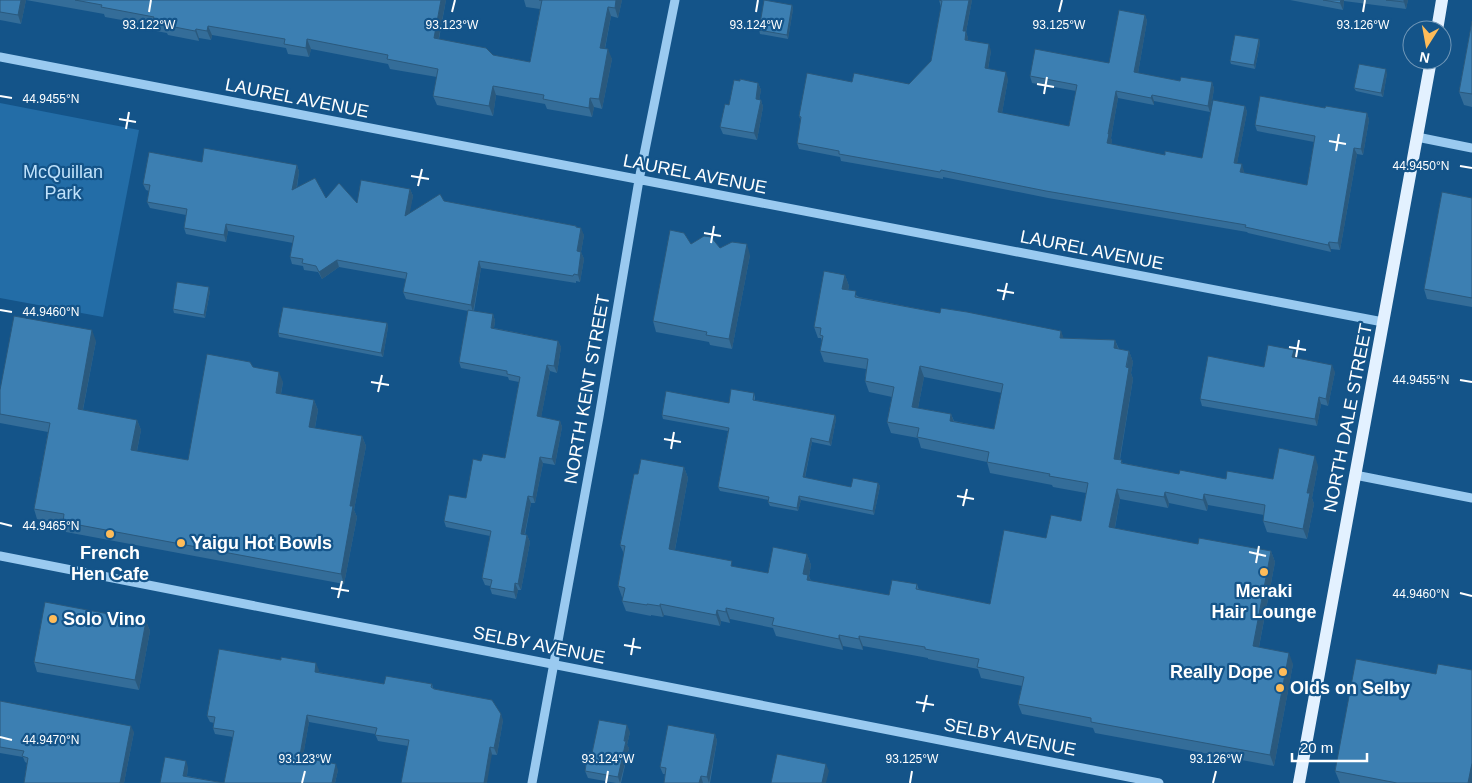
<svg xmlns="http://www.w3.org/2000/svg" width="1472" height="783" font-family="Arial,sans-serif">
<rect width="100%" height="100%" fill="#145489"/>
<path fill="#236da7" d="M0,103L139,130L103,317L0,298Z"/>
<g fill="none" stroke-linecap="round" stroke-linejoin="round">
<path stroke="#9acaf0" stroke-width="9" d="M0,57L1383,322
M1417,137L1472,148
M1355,475L1472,498
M0,556L1159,783
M532,783L599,417L639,180L675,0"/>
<path stroke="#e3f1ff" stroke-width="12" d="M1437,30L1442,0
M1299,783L1431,60"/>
</g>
<path fill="#346d99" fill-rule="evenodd" d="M0,0H446L439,39L493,55L530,62L540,9L526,7L524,0H622L618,18L611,16L605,49L612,59L602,109L594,107L592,117L547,109L545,104L496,95L493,116L437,105L433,96L437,77L390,69L388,64L311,49L309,57L288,54L286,48L212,35L211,40L199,38V41L168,35L167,33L156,31L155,26L105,17L104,14L26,0L21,24L0,20Z
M939,0H972L966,32L968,38V40L991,51L988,69L1008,79L1002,113L1069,126L1076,91L1032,83L1030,76L1109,63L1145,15L1147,21L1138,73L1180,81L1212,82L1214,89L1210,112L1154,101V105L1118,98L1111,138L1112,141L1111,144L1165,155L1202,158L1245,106L1247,112L1237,163L1244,171V173L1307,185L1314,142L1257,131L1255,125L1325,108L1367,113L1369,120L1363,155L1357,154L1340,250L1331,249V252L1248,233L1247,232L1048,198L943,177V179L841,161L840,157L799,149L797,143L801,121L799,116L852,82L909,84L931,61L941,7Z
M1290,0H1408L1406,9L1344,1L1343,10Z
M792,5L793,9L788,39L760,34L759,30Z
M1472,21V107L1464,105L1459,92Z
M1259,39L1260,43L1255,69L1231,64L1230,61Z
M1387,73L1383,97L1356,91L1354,88Z
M758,83L761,90L759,100H761L763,107L757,140L723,134L720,127Z
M202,162L297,165L299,172L297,188L326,198L357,203L410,189L413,196L409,213L444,201L576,226L584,235L581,252L584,259L580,282L576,281V283L481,268L474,311L493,314L495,321L494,328L558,341L561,347L557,373L550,371L541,417L560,421L562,427L555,465L543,463L535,503H531L525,535H527L530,542L521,590H518L516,599L492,594L490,588V586L485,585L482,578L490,536L446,527L444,521L466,498L481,461L505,458L519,382L509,380L508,377L461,368L459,362L468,311L406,299L403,292L406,279L339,267L322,279L318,272L304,270L303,266L292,264L290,257L293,243L228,231L226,242L186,234L184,228L186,215L150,208L147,202L149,191L146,190L143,184Z
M1472,198V307L1427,299L1424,289Z
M691,244L750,255L732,349L710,345L709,342L656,332L653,321Z
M845,275L849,286L848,290L859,297L940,313L1061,331L1063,338L1115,340L1119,349L1129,351L1133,362L1131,373L1133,379L1120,460L1123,463L1179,474L1226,479H1273L1318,466L1312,498L1314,504L1307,539L1267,532L1263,521L1264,515L1208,505L1207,511L1169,503L1168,508L1120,499L1115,528L1198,544L1271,551L1275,562L1259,647L1293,664L1274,766L1095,733L1093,728L1022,714L1018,704L1022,686L981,678L978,669L928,659V658L863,646V650L843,646V650L776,636L773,628L730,619V623L721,621L720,626L664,615L663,617L651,615V616L626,611L622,601L623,597H622L618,586L624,554L620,545L638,474L684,467L688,478L675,550L734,567L768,573L807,554L811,565L809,576L811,581L889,595L917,584L919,590L990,604L1046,538L1081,521L1086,493L1053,487L1052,485L990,473L987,462L921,448L918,438L891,433L887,422L892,397L869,392L865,381L866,369L824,362L820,351L822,341L821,338H818L814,327ZM924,377L1002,393L994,429L954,421L951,414L918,408Z
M210,291L205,318L174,313L173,309Z
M387,323L388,327L383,357L279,337L278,333Z
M96,341L83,410L137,420L141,430L137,451L188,460L253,367L283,382L281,394L314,400L318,410L315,428L362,436L366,446L354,510L357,517L344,584L66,532L63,524L37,519L34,509L48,432L0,423V390Z
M1296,357V358L1335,372L1328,406L1321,404L1317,426L1202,406L1200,399Z
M754,393L755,397V400L835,415L836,419L831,446L812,442L805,478L851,487L878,483L880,486L874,515L801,500L798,511L770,506L768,502L769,500L720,491L718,487L728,431L663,419L662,415L729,403Z
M146,621L150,631L139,690L37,672L34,662Z
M319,670L318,672L384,684H432L433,688L503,720L497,755L408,746L378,741L375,734L309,722L303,756L311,758L312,759L338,770L335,783H160L188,767L187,776L224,783L233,737L215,734L213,728L214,723L210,722L207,716Z
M0,701L134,732L124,783H24L27,763L25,762L23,757L0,753Z
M630,732L627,745L629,748L621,783H616L588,778L585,771L592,753Z
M715,734L717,741L710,783H664L665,774H663L660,767Z
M1335,771L1472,783H1340Z"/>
<path fill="#2a597d" d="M21,0H26L21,24L18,15Z
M441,0H446L437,47L434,38Z
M616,0H622L618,18L615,8Z
M969,0H972L966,32L968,38L967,46L965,40L963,31Z
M1341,0H1344V1L1343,10L1340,3Z
M1404,0H1408L1406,9L1404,2Z
M792,5L793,9L788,39L787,35Z
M608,7L611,16L603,57L600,48Z
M1145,15L1147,21L1137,79L1134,72Z
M208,26L212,35L211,40L207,31Z
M196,29L199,38V41L195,31Z
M307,39L311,49L309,57L306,48Z
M1259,39L1260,43L1255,69L1254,65Z
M989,44L991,51L987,74L985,68Z
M608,49L612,59L602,109L599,99Z
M1386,69L1387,73L1383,97L1381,93Z
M1006,72L1008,79L1001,119L998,112Z
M1212,82L1214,89L1210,112L1208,106Z
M758,83L761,90L758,106L756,99Z
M493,86L496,95L493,116L489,106Z
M1116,91L1118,98L1111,138L1112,141L1110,150L1107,143L1108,134Z
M1152,95L1154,101V105L1151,98Z
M590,98L594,107L592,117L589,108Z
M761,100L763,107L757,140L754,133Z
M1245,106L1247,112L1236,169L1234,163Z
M1367,113L1369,120L1363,155L1361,149Z
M1354,148L1357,154L1340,250L1338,243Z
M1242,164L1244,171L1243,178L1240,172Z
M297,165L299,172L295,197L292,190Z
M410,189L413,196L408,223L405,216Z
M226,224L228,231L226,242L224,235Z
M581,228L584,235L580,258L577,251Z
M1329,242L1331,249V252L1328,245Z
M747,244L750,255L732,349L729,339Z
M581,252L584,259L580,282L578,275Z
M337,260L339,267L322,279L319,272Z
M479,261L481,268L473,312L471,305Z
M845,275L849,286L846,299L842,289Z
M209,287L210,291L205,318L204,315Z
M493,314L495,321L493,334L491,328Z
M387,323L388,327L383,357L381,353Z
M92,330L96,341L81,419L78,409Z
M1061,331L1065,342L1060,338Z
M1115,340L1119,351L1114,348Z
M558,341L561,347L557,373L554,366Z
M1294,350L1296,357L1295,364L1292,357Z
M1129,351L1133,362L1131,373L1133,379L1118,469L1114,459Z
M547,365L550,371L540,423L537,416Z
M1332,365L1335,372L1328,406L1326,399Z
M920,366L924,377L916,418L912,407Z
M279,372L283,382L279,403L276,393Z
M1319,397L1321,404L1317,426L1315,419Z
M314,400L318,410L313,438L309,427Z
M951,414L955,425L950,421Z
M835,415L836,419L831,446L829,442Z
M137,420L141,430L135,460L131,450Z
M560,421L562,427L555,465L552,459Z
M362,436L366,446L354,510L357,517L344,584L341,574L350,506Z
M811,438L812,442L804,481L803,477Z
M1315,456L1318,466L1312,498L1314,504L1307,539L1303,529L1307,493Z
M540,457L543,463L535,503L533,497Z
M684,467L688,478L673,560L669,549Z
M878,483L880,486L874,515L873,511Z
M1117,489L1120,499L1113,537L1109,527Z
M1165,492L1169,503L1168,508L1164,497Z
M1204,494L1208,505L1207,511L1203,500Z
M528,496L531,503L523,541L521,534Z
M799,496L801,500L798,511L797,508Z
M527,535L530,542L521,590L518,584Z
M1271,551L1275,562L1257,657L1253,646Z
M807,554L811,565L809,576L812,586L811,591L803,574Z
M515,583L518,590L516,599L514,592Z
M660,604L664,615L663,617L660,606Z
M726,608L730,619V623L726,612Z
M717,610L721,621L720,626L716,615Z
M146,621L150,631L139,690L135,680Z
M839,635L843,646V650L839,639Z
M859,636L863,646V650L859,639Z
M1289,653L1293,664L1274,766L1270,755Z
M316,663L319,670L317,678L315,672Z
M501,714L503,720L497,755L494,748Z
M307,715L309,722L302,762L300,755Z
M627,725L630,732L627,745L629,748L620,783L618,777Z
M131,726L134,732L124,783H120Z
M715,734L717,741L709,783L707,777Z
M490,747L492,754L487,783H484Z
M186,761L188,767L186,782L183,776Z
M1472,763V783H1468Z
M336,764L338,770L335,783H332Z
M826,764L829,771L826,783H822Z
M701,776L703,783H699Z"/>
<path fill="#3c7fb2" stroke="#2a597d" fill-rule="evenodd" d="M0,0H21L18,15L0,12Z
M75,0H441L434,38L486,48L493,55L530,62L542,0H539H616L615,8L608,7L600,48L608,49L599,99L590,98L589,108L543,99L544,95L493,86L489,106L433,96L438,69L387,59L388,55L307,39L306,48L284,44L285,39L208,26L207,31L196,29L195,31L164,25L165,23L153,21L154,17L101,7L102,5Z
M764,0L792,5L787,35L759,30Z
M939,0H969L963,31H966L965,40L989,44L985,68L1006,72L998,112L1069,126L1077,85L1030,76L1035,49L1109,63L1119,10L1145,15L1134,72L1180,81L1181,77L1212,82L1208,106L1152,95L1151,98L1116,91L1108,134H1109L1107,143L1165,155V151L1202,158L1213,100L1245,106L1234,163L1242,164L1240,172L1307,185L1315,136L1255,125L1260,96L1325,108L1326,106L1367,113L1361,149L1354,148L1338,243L1329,242L1328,245L1245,227L1246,225L1046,191L941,170L940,172L839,154V151L797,143L801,117L799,116L807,73L852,82L854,73L909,84L931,61L942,1Z
M1323,0H1341L1340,3Z
M1386,0H1404V2Z
M1472,21V94L1459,92Z
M1235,35L1259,39L1254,65L1230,61Z
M1359,64L1386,69L1381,93L1354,88Z
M740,79L758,83L756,99L761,100L754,133L720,127L725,104L729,105L734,80L740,81Z
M204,148L297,165L292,190L315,178L326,198L339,183L357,203L361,180L410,189L405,216L440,194L444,201L576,226V227L581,228L577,251L581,252L578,275L574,274L573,276L479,261L471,305L403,292L407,273L337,260L319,272L316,266L302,263L303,259L290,257L294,236L226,224L224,235L184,228L187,209L147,202L150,185L143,184L149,152L202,162Z
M1442,192L1472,198V298L1424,289Z
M670,230L684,233L691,244L704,236L711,237L720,248L732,242L747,244L729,339L706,335L707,332L653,321Z
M824,271L845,275L842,289L856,291L855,297L940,313L941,308L967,312L1061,331L1060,338L1115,340L1114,348L1129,351L1126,367L1129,368L1114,459L1122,460L1121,463L1179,474L1180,470L1226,479L1227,471L1273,479L1279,448L1315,456L1307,493H1310L1303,529L1263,521L1265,505L1204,494L1203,500L1165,492L1164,497L1117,489L1109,527L1198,544L1199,538L1271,551L1253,646L1289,653L1270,755L1091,722V718L1018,704L1024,677L977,667L979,659L925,649V647L859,636V639L839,635V639L772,625L774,618L726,608V612L717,610L716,615L660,604V606L647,604V605L622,601L625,588L618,586L625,546L620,545L634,474H638L641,459L684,467L669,549L732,561L731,566L768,573L773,547L807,554L803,574L808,575L807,580L889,595L892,580L917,584L916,589L990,604L1004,530L1046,538L1051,515L1081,521L1088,483L1049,476L1050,474L987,462L989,452L917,437L919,428L887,422L894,387L865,381L868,359L820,351L823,336L820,335L821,328L814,327ZM920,366L1003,384L994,429L950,421L951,414L912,407Z
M177,282L209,287L204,315L173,309Z
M283,307L387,323L381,353L278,333Z
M468,310L493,314L491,328L558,341L554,366L547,365L537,416L560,421L552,459L540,457L533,497L528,496L521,534L527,535L518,584L515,583L514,592L490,588L492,580L482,578L491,531L444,521L449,495L466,498L473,459L481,461L483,454L505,458L520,377L507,374V371L459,362Z
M14,316L92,330L78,409L137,420L131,450L188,460L207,354L250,362L253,367L279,372L276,393L314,400L309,427L362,436L350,506H353L341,574L63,522L64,514L34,509L50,423L0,414V390Z
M1268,345L1294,350L1292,357L1332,365L1326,399L1319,397L1315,419L1200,399L1208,356L1264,367Z
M731,389L754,393L753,400L835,415L829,442L811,438L803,477L851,487L853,478L878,483L873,511L799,496L797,508L768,502L769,497L718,487L729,428L662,415L666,391L729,403Z
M45,602L146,621L135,680L34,662Z
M219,649L281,660V657L316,663L315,672L384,684L386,676L432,684L431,687L434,689L492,700L501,714L494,748L490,747L484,783H401L409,740L375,735L377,728L307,715L300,755L311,758V759L336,764L332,783H160L165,757L186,761L183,776L224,783L234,731L213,728L215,717L207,716Z
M1356,659L1436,674L1438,664L1472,670V763L1468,783H1397L1335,771Z
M0,701L131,726L120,783H24L28,758L22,756L24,751L0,747Z
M599,720L627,725L624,741H626L618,777L585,771L588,752L592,753Z
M668,725L715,734L707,777L701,776L699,783H664L666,768L660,767Z
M777,754L826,764L822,783H771Z"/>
<path fill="none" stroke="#fff" stroke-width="2" d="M149,12L151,0M452,12L455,0M756,12L758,0M1059,12L1062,0M1363,12L1365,0M1037,84L1054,87M1044,94L1047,77M0,96L12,98M119,119L136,122M126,129L129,112M1329,141L1346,144M1336,151L1339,134M1460,166L1472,168M411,176L429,179M418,186L422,169M704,233L721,236M711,243L714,226M997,290L1014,293M1003,300L1007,283M0,310L12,312M1289,347L1306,350M1296,357L1299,340M1460,380L1472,382M371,382L389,385M378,392L382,375M664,439L681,442M671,449L674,432M957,496L974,499M963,506L967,489M0,523L12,526M1249,552L1266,556M1256,563L1259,546M331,588L349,591M1460,593L1472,596M338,598L342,581M624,645L641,648M631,655L634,638M916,702L934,705M923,712L927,695M0,737L12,740M302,783L305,771M606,783L608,771M910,783L912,771M1213,783L1216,771"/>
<g fill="#ffbc59" stroke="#145489" stroke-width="2">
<circle cx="110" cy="534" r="5"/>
<circle cx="181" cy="543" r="5"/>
<circle cx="1264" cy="572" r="5"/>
<circle cx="53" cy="619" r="5"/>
<circle cx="1283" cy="672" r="5"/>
<circle cx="1280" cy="688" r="5"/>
</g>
<g text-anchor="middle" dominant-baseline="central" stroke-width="4.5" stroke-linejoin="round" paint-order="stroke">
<g font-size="18" fill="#fff" stroke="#145489">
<text transform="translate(297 98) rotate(11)">LAUREL AVENUE</text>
<text transform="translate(695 174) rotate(11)">LAUREL AVENUE</text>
<text transform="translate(1092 250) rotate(11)">LAUREL AVENUE</text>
<text transform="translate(587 389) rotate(-80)">NORTH KENT STREET</text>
<text transform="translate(1348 418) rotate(-79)">NORTH DALE STREET</text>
<text transform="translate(539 645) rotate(11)">SELBY AVENUE</text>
<text transform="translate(1010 737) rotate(11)">SELBY AVENUE</text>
</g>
<g font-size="18" fill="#c0e2fb" stroke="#145489">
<text x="63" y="172">McQuillan<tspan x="63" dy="21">Park</tspan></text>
</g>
<g font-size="18" font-weight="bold" fill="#fff" stroke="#145489" text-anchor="start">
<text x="191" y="543">Yaigu Hot Bowls</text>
<text x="110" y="553" text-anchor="middle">French<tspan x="110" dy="21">Hen Cafe</tspan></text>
<text x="1264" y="591" text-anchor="middle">Meraki<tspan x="1264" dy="21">Hair Lounge</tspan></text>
<text x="63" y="619">Solo Vino</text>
<text x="1273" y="672" text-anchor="end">Really Dope</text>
<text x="1290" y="688">Olds on Selby</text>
</g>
</g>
<g font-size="12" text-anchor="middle" fill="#fff" stroke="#145489" stroke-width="4.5" stroke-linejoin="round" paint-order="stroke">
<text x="149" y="29">93.122°W</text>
<text x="452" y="29">93.123°W</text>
<text x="756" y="29">93.124°W</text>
<text x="1059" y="29">93.125°W</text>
<text x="1363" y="29">93.126°W</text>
<text x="51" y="103">44.9455°N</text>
<text x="1421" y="170">44.9450°N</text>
<text x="51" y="316">44.9460°N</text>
<text x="1421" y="384">44.9455°N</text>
<text x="51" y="530">44.9465°N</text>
<text x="1421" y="598">44.9460°N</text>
<text x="51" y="744">44.9470°N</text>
<text x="305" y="763">93.123°W</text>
<text x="608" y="763">93.124°W</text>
<text x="912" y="763">93.125°W</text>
<text x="1216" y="763">93.126°W</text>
</g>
<g transform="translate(1427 45) rotate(191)"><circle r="24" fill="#145489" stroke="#7298b8"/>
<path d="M0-4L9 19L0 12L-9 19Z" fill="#ffbc59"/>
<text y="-8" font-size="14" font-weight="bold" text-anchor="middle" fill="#ffffff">N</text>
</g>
<path d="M1292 753v8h75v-8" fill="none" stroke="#ffffff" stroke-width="2.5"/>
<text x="1300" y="753" font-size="15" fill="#ffffff" stroke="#145489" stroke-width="4" paint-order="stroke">20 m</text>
</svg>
